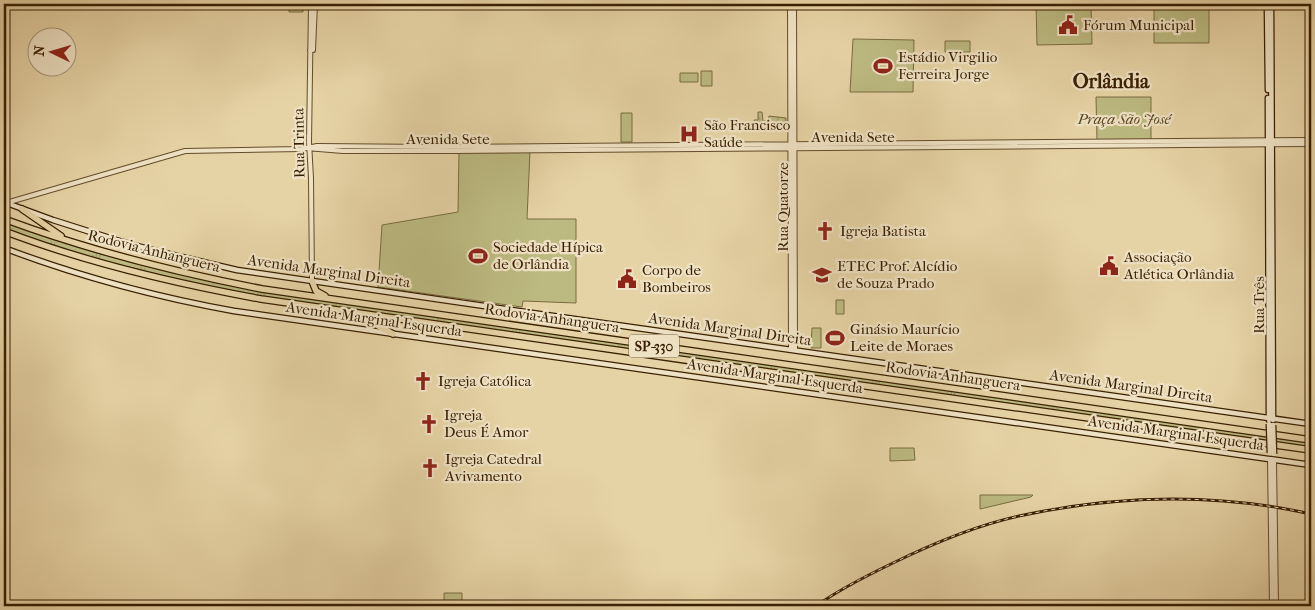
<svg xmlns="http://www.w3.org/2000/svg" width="1315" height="610" font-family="'IM FELL French Canon',serif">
<defs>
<pattern id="grass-tufts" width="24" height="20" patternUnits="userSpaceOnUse" patternTransform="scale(1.25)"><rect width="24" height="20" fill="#bcba81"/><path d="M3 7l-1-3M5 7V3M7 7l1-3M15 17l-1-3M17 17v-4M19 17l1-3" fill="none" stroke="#a29f6e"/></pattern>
<pattern id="forest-crowns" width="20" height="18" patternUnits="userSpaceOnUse" patternTransform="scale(1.25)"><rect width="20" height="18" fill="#bcba81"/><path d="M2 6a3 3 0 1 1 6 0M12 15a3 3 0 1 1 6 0" fill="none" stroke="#a29f6e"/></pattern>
</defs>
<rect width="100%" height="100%" fill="#e6d3a5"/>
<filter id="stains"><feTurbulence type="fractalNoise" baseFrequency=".004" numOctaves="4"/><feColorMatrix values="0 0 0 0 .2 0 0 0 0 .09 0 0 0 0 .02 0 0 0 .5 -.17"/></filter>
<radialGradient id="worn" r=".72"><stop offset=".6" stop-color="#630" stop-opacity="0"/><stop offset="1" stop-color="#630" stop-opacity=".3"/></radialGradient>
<path fill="url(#grass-tufts)" stroke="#7a6c41" d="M4,220C92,254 183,277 276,294L1311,442V448L257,296L163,278L60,249L4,229Z"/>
<path fill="url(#forest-crowns)" stroke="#7a6c41" d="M758,112H762L763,121H768L769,116L786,118V124H768V131H763V128L754,126V120H758Z"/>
<path fill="#bcba81" stroke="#7a6c41" d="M289,4H303V12H289Z
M1036,4H1091L1092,44L1037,45Z
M1154,4H1209V43H1154Z
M853,39L914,40L913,92H850Z
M945,41H970V52H945Z
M701,71H712V86H701Z
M680,73H698V82H680Z
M1096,97H1151V141L1097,142Z
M621,113H632V142H621Z
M459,151H530L527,219H576V303L523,301L522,307L378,287L382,225L458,212Z
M836,300H844V314H836Z
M812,328H821V348H811Z
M890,448H914L915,460L890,461Z
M980,495H1033L1031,497L980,509Z
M444,593H462V603H444Z"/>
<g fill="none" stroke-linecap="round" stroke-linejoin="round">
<g stroke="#644c2a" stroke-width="6">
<path id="tertiary" d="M311,4L309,142L311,178L312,281
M790,4L791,350
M794,4L795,350
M310,50H313L315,4
M306,148L343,151H453L1311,144
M6,203L185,151L302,149L317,146L435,147L1311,140
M1270,459L1272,606
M1274,460L1276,606"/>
</g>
<g stroke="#391f01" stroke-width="7">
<path id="secondary" d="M1267,4L1268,90
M1271,4L1273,420
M1268,98L1269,420
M4,202L53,220L116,240L152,250L237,270L539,314L1311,424
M4,248C78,276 156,297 234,311L1311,465"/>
</g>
<g stroke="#391f01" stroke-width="8">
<path id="motorway" d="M22,209L61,236
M4,219C88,250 174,272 262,289L1311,440
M4,231C87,263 173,283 261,299L1311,450
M312,281L316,291L325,296
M347,314L373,323L393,334"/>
</g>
<use href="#tertiary" stroke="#efe2c4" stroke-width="4"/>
<use href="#secondary" stroke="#efe2c4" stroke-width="4.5"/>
<use href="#motorway" stroke="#e6d3a5" stroke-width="5.5"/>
<g stroke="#391f01" stroke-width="3">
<path id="rail" d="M816,606C840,589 866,576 893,563C934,543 979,524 1024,515C1119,495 1217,493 1311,514"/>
</g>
<use href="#rail" stroke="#efe2c4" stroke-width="1" stroke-dasharray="4" stroke-linecap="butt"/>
<g stroke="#391f01" stroke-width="7" stroke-linecap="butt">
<path id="secondary-bridge" d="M1269,424L1270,453
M1273,425L1274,454"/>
</g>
<use href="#secondary-bridge" stroke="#efe2c4" stroke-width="4.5"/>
</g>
<defs>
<g id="civic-bare" transform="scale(1.5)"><path d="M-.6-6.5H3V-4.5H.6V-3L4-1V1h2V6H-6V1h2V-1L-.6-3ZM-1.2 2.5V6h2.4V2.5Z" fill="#8f2418" stroke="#efe2c4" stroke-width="2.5" paint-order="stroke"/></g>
<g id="stadium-bare" transform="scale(1.5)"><path d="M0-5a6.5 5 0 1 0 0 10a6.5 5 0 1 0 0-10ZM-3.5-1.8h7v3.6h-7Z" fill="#8f2418" stroke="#efe2c4" stroke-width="2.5" paint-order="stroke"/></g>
<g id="hospital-bare" transform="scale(1.5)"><path d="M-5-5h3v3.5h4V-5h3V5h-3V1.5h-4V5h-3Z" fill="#8f2418" stroke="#efe2c4" stroke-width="2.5" paint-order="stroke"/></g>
<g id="church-bare" transform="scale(1.5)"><path d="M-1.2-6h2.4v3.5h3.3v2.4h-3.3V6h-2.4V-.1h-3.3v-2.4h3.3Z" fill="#8f2418" stroke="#efe2c4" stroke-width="2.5" paint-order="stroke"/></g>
<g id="university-bare" transform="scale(1.5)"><path d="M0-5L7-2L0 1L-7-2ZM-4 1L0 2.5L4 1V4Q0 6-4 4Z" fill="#8f2418" stroke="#efe2c4" stroke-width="2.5" paint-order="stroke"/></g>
</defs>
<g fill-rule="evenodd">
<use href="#civic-bare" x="1068" y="25"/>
<use href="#stadium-bare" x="883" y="66"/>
<use href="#hospital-bare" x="689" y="134"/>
<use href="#church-bare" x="825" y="231"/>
<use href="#stadium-bare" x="478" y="256"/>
<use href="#civic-bare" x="1109" y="266"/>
<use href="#university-bare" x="822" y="275"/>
<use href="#civic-bare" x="627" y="279"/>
<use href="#stadium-bare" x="835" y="338"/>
<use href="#church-bare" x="423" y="381"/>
<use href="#church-bare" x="429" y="424"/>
<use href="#church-bare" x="430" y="468"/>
</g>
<g text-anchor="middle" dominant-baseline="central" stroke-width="4.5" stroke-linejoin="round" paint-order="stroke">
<rect fill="#efe2c4" stroke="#705a3c" stroke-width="1" x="629" y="334.5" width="50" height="23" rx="4"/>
<g font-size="14" font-weight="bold" fill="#391f01">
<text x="654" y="346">SP-330</text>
</g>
<g font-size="15" fill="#391f01" stroke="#efe2c4" text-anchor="start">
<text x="1083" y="25">Fórum Municipal</text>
<text x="898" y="57">Estádio Virgilio<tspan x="898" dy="17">Ferreira Jorge</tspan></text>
<text x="704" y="125">São Francisco<tspan x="704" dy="17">Saúde</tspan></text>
<text x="840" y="231">Igreja Batista</text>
<text x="493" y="247">Sociedade Hípica<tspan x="493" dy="17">de Orlândia</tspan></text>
<text x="1124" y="257">Associação<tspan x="1124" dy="17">Atlética Orlândia</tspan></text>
<text x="837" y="266">ETEC Prof. Alcídio<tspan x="837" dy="17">de Souza Prado</tspan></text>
<text x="642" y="270">Corpo de<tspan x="642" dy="17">Bombeiros</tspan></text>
<text x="850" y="329">Ginásio Maurício<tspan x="850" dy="17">Leite de Moraes</tspan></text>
<text x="438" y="381">Igreja Católica</text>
<text x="444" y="415">Igreja<tspan x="444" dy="17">Deus É Amor</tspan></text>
<text x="445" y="459">Igreja Catedral<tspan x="445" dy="17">Avivamento</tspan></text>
</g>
<g font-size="15" font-style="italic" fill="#5a4621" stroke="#efe2c4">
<text x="1124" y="119">Praça São José</text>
</g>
<g font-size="15" fill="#391f01" stroke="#efe2c4">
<text x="853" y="137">Avenida Sete</text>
<text x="448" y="139">Avenida Sete</text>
<text transform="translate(299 143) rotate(-91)">Rua Trinta</text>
<text transform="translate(783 207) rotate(-90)">Rua Quatorze</text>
<text transform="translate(154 251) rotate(14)">Rodovia Anhanguera</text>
<text transform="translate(329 271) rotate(8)">Avenida Marginal Direita</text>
<text transform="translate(1259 305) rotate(-90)">Rua Três</text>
<text transform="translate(552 318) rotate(8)">Rodovia Anhanguera</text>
<text transform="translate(374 319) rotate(8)">Avenida Marginal Esquerda</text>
<text transform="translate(730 329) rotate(8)">Avenida Marginal Direita</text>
<text transform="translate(775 376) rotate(8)">Avenida Marginal Esquerda</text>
<text transform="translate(953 376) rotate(8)">Rodovia Anhanguera</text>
<text transform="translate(1131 386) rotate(8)">Avenida Marginal Direita</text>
<text transform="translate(1176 433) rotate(8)">Avenida Marginal Esquerda</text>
</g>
<g font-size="20" font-weight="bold" fill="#391f01" stroke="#efe2c4">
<text x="1111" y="81">Orlândia</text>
</g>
</g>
<rect width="1315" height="610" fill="none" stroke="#e6d3a5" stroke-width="20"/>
<rect x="5" y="5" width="1305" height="600" fill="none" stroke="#391f01" stroke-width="2.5"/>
<rect x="10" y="10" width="1295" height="590" fill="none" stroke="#391f01"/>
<g transform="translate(52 52) rotate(275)"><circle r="24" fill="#efe2c4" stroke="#a69476"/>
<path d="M0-4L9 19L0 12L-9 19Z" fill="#8f2418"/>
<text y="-8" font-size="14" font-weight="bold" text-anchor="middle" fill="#391f01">N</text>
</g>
<rect width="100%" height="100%" filter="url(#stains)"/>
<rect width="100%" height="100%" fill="url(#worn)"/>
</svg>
